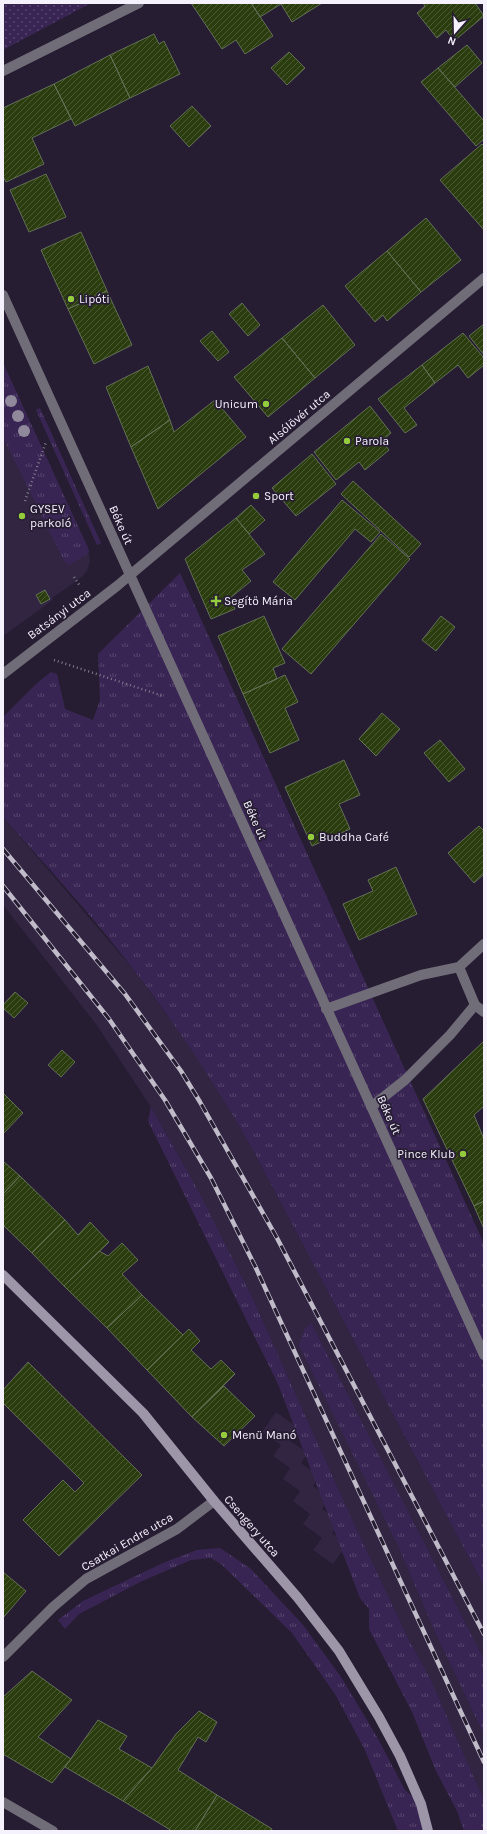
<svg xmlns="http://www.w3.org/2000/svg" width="487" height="1834" font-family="Karla,sans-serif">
<defs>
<pattern id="grass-tufts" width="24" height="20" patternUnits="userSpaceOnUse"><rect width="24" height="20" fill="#392553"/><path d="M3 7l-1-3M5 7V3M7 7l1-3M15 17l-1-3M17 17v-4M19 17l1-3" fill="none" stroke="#56456d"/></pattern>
<pattern id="park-dots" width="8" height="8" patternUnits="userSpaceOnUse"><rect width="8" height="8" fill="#392553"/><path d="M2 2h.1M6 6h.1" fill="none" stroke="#56456d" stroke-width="1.8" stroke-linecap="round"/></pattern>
<pattern id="building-hatch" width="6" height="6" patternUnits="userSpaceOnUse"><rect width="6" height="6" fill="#2b3d0e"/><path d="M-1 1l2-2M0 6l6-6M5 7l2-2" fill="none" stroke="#4a5a32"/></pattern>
</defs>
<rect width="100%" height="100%" fill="#261d33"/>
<path fill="#312542" d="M3,363L88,548L90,561L87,571L82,577L52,598L53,600L3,636Z
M3,817L133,969L181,1034L214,1083L254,1152L484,1586V1659L311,1324L398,1546L433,1628L484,1735V1800L430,1678L408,1638L350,1515L252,1297L199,1192L151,1107L96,1024L3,905Z
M276,1412L299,1429L290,1441L308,1453L301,1463L319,1476L313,1486L329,1498L322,1509L340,1522L332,1533L347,1544L333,1564L313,1550L322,1538L303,1524L310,1514L293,1501L300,1491L283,1479L290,1468L273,1456L281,1445L262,1432Z"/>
<path fill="url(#grass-tufts)" d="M3,363L88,548L89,552L87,554L69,565L64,561L3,437Z
M40,408L101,543L97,545L36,410Z
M180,573L484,1244V1586L254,1152C218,1088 178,1027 133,969C93,916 47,867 3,817V717L36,684L51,672L57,674L65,709L93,720L100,700L98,654Z
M151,1107L199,1192L252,1297L350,1515L408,1638L430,1678L484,1800V1831H464L457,1811L436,1771L412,1712L369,1629V1609L360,1598L278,1384L148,1121Z
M311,1323L484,1659V1735L433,1628L398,1546L299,1345L305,1329Z
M220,1548L251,1569L303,1625L341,1677L377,1737L405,1790L421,1804L423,1831H398L365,1750L335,1694L292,1633L221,1564L211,1558L191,1560L142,1581L79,1614L65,1629L58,1620L83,1601L163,1563L197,1550Z"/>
<path fill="url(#park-dots)" d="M3,3H91L3,50Z"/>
<path fill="url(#building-hatch)" stroke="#626f55" d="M191,3H251L273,36L245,54L236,40L222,49Z
M251,3H322L292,22L281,4L260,17Z
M423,3H475L484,16L454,41L446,30L437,38L417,13L425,6Z
M154,34L159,44L164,41L180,74L130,98L110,55Z
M467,45L482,63L455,87L438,68Z
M289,52L305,68L287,85L271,68Z
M110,55L130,98L75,126L54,84Z
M438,68L484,121V139L476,146L421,82Z
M54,84L71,119L32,138L44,164L6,182L3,176V108Z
M192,106L211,126L189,147L170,126Z
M482,144L484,146V230L440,180Z
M46,174L66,217L29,232L10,190Z
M426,218L461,260L421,292L387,251Z
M81,232L107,291L68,309L41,250Z
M387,251L421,292L387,321L383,315L375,322L345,286Z
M107,291L132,345L94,364L68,309Z
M242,303L260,325L248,336L229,314Z
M323,305L355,345L315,378L282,338Z
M484,324V355L469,336Z
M212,331L229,352L218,361L200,341Z
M463,333L484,358V365L468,378L458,365L435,383L422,365Z
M282,338L315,378L268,417L234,377Z
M422,365L435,383L404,408L417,425L405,433L378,399Z
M148,366L170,420L131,447L106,387Z
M215,400L246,437L158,509L131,447L170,420L174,432Z
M370,406L391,433L382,441L389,450L365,470L359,462L336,480L314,452Z
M312,454L336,484L296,516L272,488Z
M353,481L421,544L409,557L341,494Z
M342,500L380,532L371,542L355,529L295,600L273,582Z
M251,505L265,520L249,534L236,518Z
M236,518L265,554L242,570L251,581L230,598L235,609L211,619L185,559Z
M381,534L410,559L311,674L282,649Z
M45,590L50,599L41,604L36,595Z
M264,616L285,663L273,668L277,679L243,694L218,636Z
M441,616L455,627L436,651L422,640Z
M285,675L298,702L285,708L299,740L270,753L243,694Z
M382,713L400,729L376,756L359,739Z
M440,740L465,769L449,782L424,753Z
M344,760L360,795L339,804L350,829L312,846L285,787Z
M479,826L484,831V874L474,883L448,853Z
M396,867L417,914L359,940L343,904L373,891L368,880Z
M15,992L28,1003L14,1018L3,1008V1005Z
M484,1041V1106L474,1115L484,1139V1201L474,1206L423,1099Z
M62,1050L75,1062L61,1077L48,1065Z
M3,1093L23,1113L3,1134Z
M3,1161L20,1176L3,1194Z
M20,1176L65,1220L32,1253L3,1225V1194Z
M484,1201V1229L474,1206Z
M65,1220L78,1235L90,1222L109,1242L64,1286L32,1253Z
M122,1243L138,1260L122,1274L142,1295L107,1328L64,1286L99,1251L108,1256Z
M142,1295L183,1335L147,1370L107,1328Z
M189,1329L200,1341L191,1350L211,1369L221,1360L235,1374L192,1417L147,1370Z
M28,1362L142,1475L59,1556L23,1520L63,1480L75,1492L84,1483L3,1403V1390Z
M224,1386L255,1416L224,1446L192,1417Z
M3,1572L26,1591L3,1618Z
M32,1671L72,1700L38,1737L71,1759L52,1783L3,1754V1697Z
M199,1711L217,1722L206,1742L198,1737L178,1770L217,1795L195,1831H172L123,1801L152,1768L176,1734Z
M98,1720L127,1736L119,1749L152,1768L123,1801L65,1767Z
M217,1795L272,1829L271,1831H195Z"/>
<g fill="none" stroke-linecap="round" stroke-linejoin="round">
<path stroke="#827b8c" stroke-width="2.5" stroke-dasharray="1 3" stroke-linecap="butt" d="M25,501L46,442
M74,577L80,586
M54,660L163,696"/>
<path stroke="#706c78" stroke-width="10" d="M3,71L139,3
M3,295L484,1355
M3,674L117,586L484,278
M459,967L484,944
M326,1009L421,975L459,967L475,1005L484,1012
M371,1107L405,1080L450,1035L475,1005
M3,1657L53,1607L86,1579L177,1529L214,1501
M3,1802L53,1831"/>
<path stroke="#9d96a9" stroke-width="10" d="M3,1275L143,1413L214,1501L298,1598L339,1651L379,1717L400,1756L421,1804L428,1831"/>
<g stroke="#c0bbc9" stroke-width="4.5">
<path id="rail" d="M3,849L125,994L181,1071L200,1102L277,1238L484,1634
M3,886L109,1019L165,1100L211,1178L255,1266L484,1762"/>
</g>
<use href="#rail" stroke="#261d33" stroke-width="3" stroke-dasharray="9" stroke-linecap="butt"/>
</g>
<g fill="#90899c">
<circle cx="11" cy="401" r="6"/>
<circle cx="18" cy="416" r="6"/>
<circle cx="24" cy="431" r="6"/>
</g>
<g fill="#94cc3c" stroke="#261d33" stroke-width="1.5">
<circle cx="71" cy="299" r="4"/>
<circle cx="266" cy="404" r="4"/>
<circle cx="347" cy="441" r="4"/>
<circle cx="256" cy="496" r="4"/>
<circle cx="22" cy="516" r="4"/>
<path d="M214 595h4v4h4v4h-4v4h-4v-4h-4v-4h4z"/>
<circle cx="311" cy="837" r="4"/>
<circle cx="463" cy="1154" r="4"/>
<circle cx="224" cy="1435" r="4"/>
</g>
<g text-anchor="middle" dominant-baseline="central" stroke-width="3.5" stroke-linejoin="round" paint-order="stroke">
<g font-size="12" fill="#f5f1fd" stroke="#261d33" text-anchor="start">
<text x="79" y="299">Lipóti</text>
<text x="258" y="404" text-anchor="end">Unicum</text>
<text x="355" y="441">Parola</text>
<text x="264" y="496">Sport</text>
<text x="30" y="509">GYSEV<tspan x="30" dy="14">parkoló</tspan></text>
<text x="224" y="601">Segítő Mária</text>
<text x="319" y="837">Buddha Café</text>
<text x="455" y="1154" text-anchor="end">Pince Klub</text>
<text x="232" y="1435">Menü Manó</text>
</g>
<g font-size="12" fill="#f5f1fd" stroke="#261d33">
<text transform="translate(299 417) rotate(-40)">Alsólövér utca</text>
<text transform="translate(121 525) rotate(66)">Béke út</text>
<text transform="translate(59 614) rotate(-37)">Batsányi utca</text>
<text transform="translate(255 820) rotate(66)">Béke út</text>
<text transform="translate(389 1115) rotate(66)">Béke út</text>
<text transform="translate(252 1526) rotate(49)">Csengery utca</text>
<text transform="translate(127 1542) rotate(-30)">Csatkai Endre utca</text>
</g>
</g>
<rect width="487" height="1834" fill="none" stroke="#f5f1fd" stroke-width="8"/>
<g transform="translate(455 32) rotate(200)" stroke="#261d33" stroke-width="3" paint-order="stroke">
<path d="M0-3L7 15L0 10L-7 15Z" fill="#f5f1fd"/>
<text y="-6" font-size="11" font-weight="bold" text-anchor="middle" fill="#f5f1fd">N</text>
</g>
</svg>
